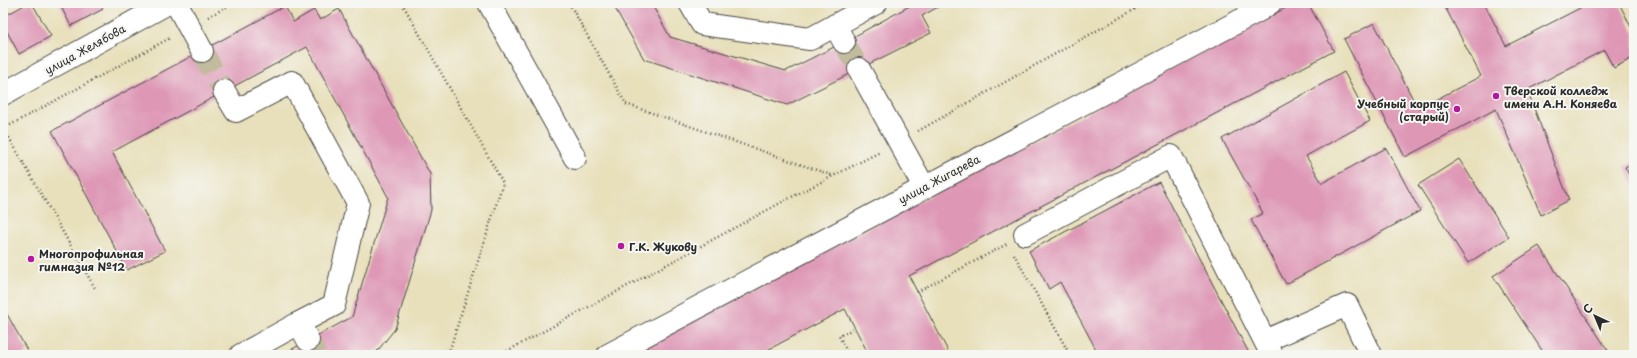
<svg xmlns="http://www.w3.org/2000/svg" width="1637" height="358" font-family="'Playpen Sans',sans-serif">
<rect width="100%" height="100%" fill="#f6f6f2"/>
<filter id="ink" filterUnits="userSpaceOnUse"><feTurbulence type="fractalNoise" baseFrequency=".025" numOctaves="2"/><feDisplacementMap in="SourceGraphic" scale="8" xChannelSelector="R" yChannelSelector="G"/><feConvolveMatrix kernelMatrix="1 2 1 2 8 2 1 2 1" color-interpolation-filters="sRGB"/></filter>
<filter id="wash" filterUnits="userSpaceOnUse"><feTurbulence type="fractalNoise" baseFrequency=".012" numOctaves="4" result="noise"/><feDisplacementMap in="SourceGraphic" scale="16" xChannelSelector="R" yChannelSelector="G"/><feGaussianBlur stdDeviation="0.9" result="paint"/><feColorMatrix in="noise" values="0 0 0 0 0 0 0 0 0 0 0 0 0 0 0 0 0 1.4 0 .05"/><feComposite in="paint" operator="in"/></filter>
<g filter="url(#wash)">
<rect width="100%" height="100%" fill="#e8e0bb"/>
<g id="blocks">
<path fill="#de98b6" d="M28,3H32L51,36L19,54L3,24V17Z
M59,3H100L103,9L71,26Z
M612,3H651L670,37L786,71L844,42L915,3H945L922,16L931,33L787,105L644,59Z
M1295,3H1308L1334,51L909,276L950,355H869L845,309L758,355H629Z
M1443,3H1484L1506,46L1582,7L1580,3H1619L1634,33V57L1614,68L1604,50L1527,90L1569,200L1541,215L1496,109L1405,157L1344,39L1374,23L1418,109L1481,76Z
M285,6L293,22L314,10L320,20L339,9L430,174L431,210L395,329L374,355H281L352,317L388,197L307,47L112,152L165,251L127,270L52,131Z
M1344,72L1370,121L1306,156L1322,183L1386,148L1420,211L1286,284L1251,220L1263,213L1222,139Z
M1459,159L1509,237L1468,263L1418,185Z
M1634,162V184L1625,167Z
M1159,182L1250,355H1099L1060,282L1049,289L1029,251Z
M1539,246L1611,355H1545L1493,276Z
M3,307L28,352L22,355H3Z"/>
</g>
</g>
<g filter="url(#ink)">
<use href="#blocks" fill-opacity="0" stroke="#474641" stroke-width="1"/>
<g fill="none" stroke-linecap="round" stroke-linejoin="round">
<path stroke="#c2bc9e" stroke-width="22" stroke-dasharray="22 11" stroke-linecap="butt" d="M844,42L859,69
M202,51L224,91
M308,340L316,355"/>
<g stroke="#474641" stroke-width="24">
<path id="minor" d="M176,3L202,51
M489,3L575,158
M690,3L702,24L810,39L876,3
M835,25L844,42
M859,69L924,187
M224,91L236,111L292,82L358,203L334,305L299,323
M3,94L168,3
M1025,234L1171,156L1272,355
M1265,341L1347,305L1371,355
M241,355L299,323L308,340
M608,355L1260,10L1270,3"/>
</g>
<path stroke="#474641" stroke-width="2.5" stroke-dasharray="1 3" stroke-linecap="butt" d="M402,3L503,183L448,355
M569,3L626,104L834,176
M208,17L234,3
M3,127L96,290
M3,129L170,38
M918,131L1146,3
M1014,254L1070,355
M917,292L1007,244
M500,355L784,201L880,152
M849,355L839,336L855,328"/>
<use href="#minor" stroke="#fff" stroke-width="22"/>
</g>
</g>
<g fill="#b5179e" stroke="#f6f6f2" stroke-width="1.5">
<circle cx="1496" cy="96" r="4"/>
<circle cx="1457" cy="109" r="4"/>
<circle cx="621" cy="246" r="4"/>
<circle cx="31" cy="259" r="4"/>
</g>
<g text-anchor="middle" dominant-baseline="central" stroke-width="4" stroke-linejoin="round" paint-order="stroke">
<g font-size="11" fill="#2b2b2b" stroke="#f6f6f2">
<text transform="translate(85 49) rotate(-29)">улица Желябова</text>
<text transform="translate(939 179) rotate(-28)">улица Жигарева</text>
</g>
<g font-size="11" font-weight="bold" fill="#2b2b2b" stroke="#f6f6f2" text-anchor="start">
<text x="1504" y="90">Тверской колледж<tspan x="1504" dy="13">имени А.Н. Коняева</tspan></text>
<text x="1449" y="103" text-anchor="end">Учебный корпус<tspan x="1449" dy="13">(старый)</tspan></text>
<text x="629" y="246">Г.К. Жукову</text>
<text x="39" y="253">Многопрофильная<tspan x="39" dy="13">гимназия №12</tspan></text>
</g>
</g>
<rect width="1637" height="358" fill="none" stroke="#f6f6f2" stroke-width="16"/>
<g transform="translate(1595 316) rotate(316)" stroke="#f6f6f2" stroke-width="3" paint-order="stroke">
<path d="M0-3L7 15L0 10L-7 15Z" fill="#2b2b2b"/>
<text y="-6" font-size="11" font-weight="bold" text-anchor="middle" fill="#2b2b2b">С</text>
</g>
</svg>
